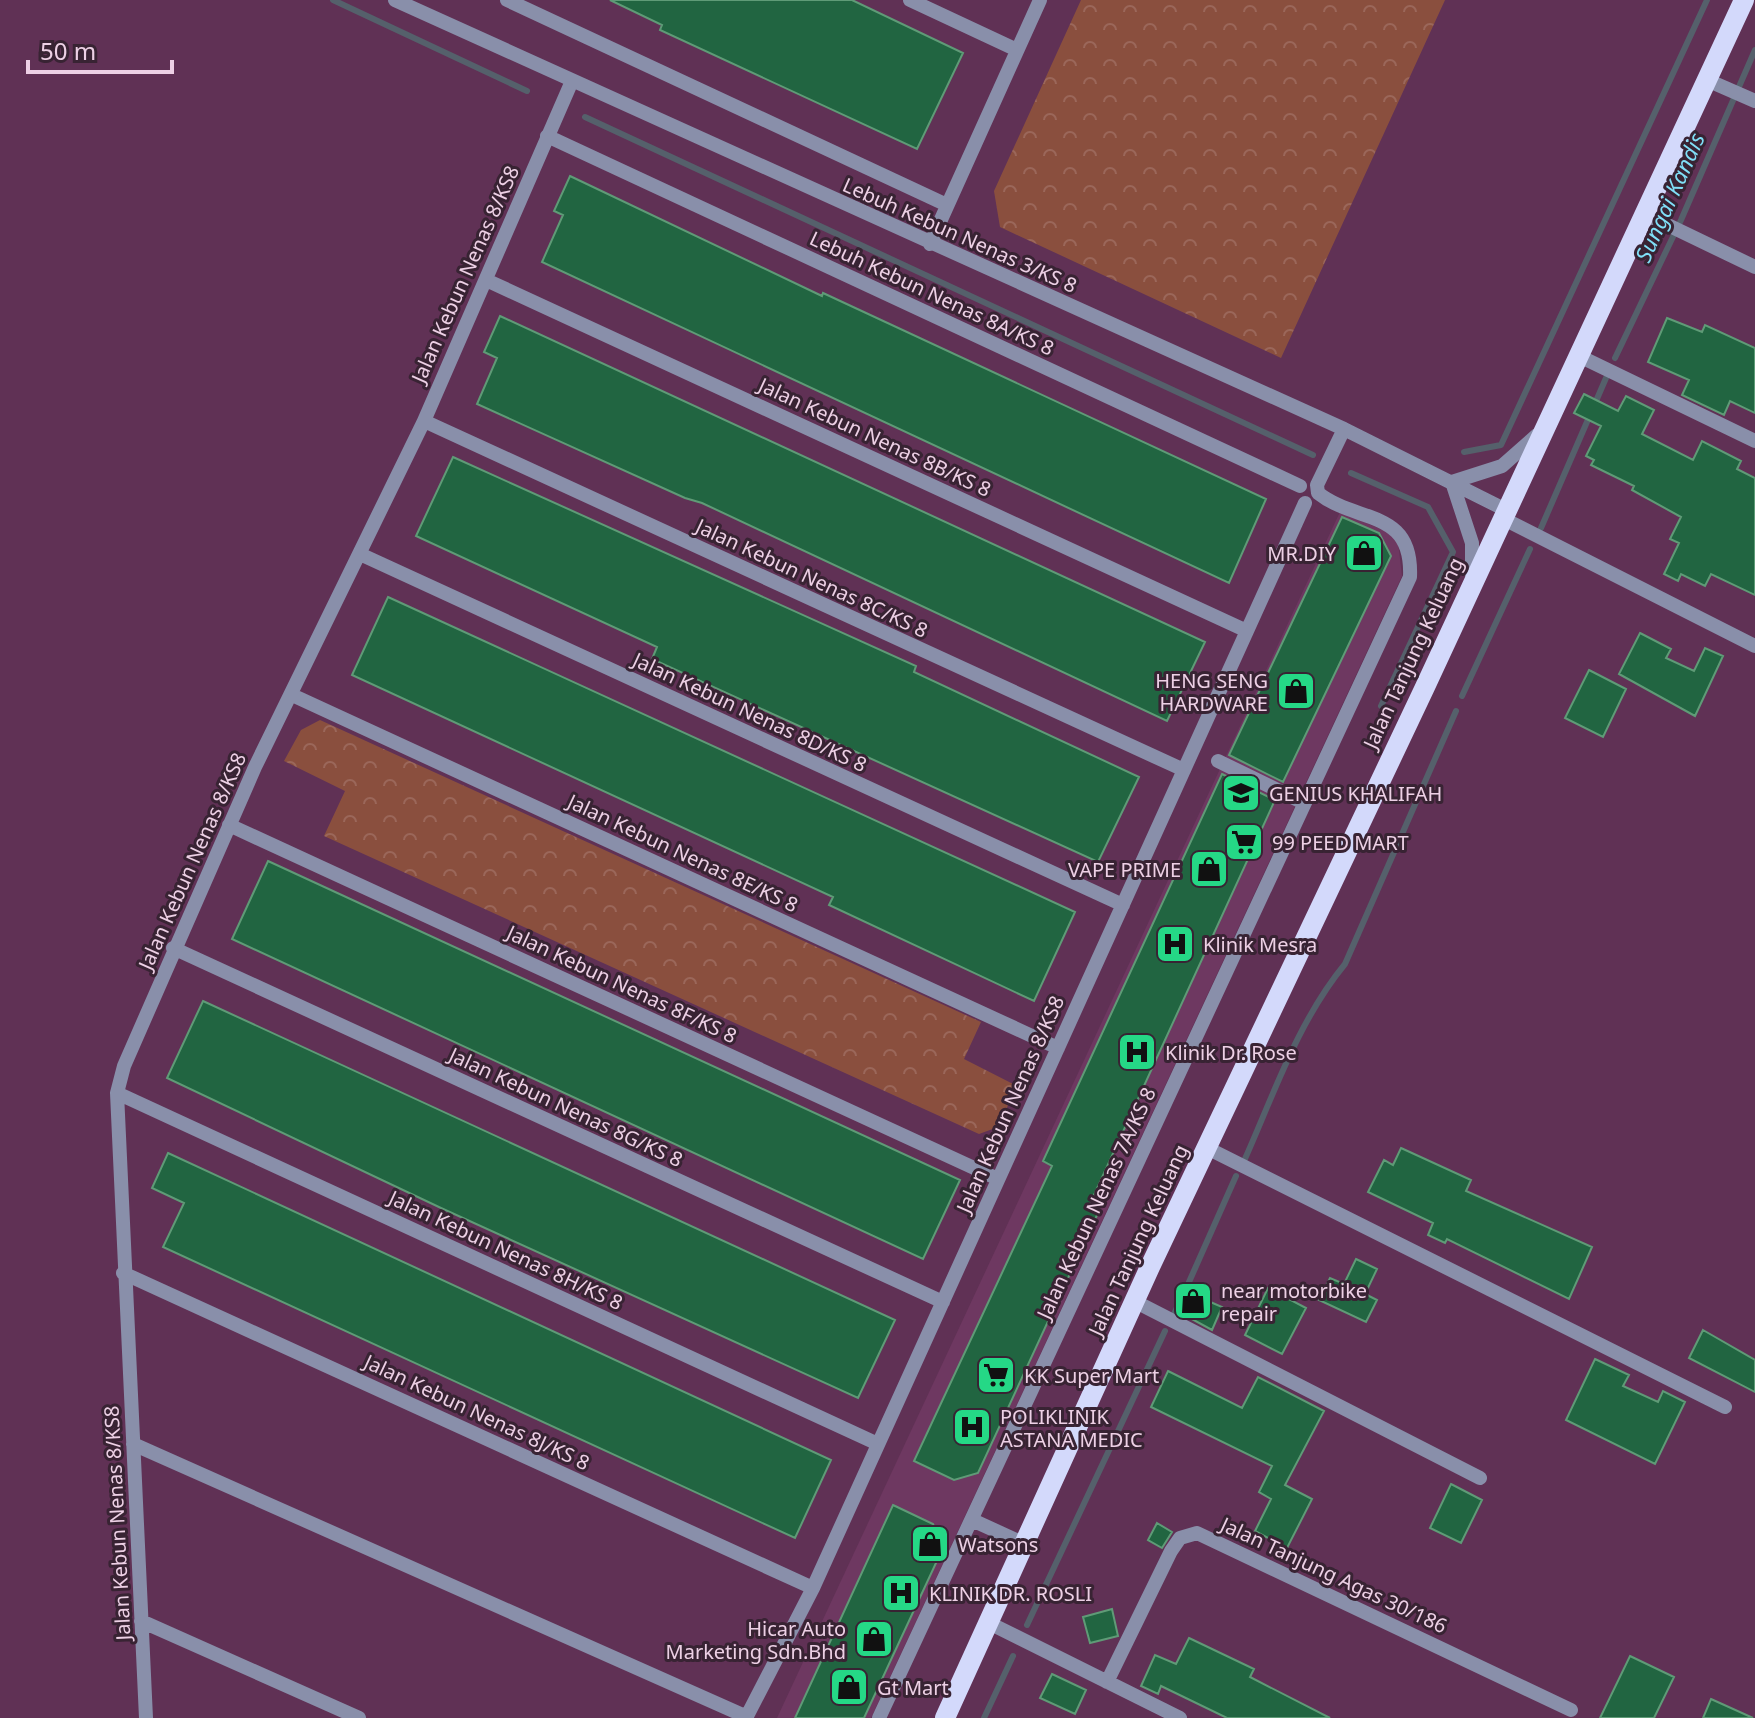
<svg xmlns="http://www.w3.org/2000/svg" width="1755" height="1718" font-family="'Noto Sans',sans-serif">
<defs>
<pattern id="park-crowns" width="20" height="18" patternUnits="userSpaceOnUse" patternTransform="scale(2)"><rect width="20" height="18" fill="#8a4f3e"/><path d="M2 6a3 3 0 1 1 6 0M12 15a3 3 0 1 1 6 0" fill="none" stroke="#9b675a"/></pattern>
</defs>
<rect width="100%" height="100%" fill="#603155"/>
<path fill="#6e3861" d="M1340,512L1388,532L1398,542L1402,576L871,1718H777Z"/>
<path fill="url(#park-crowns)" d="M1081,0H1445L1281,358L1000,227L994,191Z
M320,720L981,1022L964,1059L1017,1086L998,1127L979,1134L324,836L345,791L284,761L301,730Z"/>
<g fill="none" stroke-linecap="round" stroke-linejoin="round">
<path stroke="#55606b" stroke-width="6" d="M333,0L527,91
M585,117L1313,455
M1615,358L1681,220L1755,50
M1464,452L1501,445L1707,0
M1351,473L1428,507L1453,552L1381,706
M1541,528L1606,378
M1462,696L1530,549
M1244,1161C1274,1094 1298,1021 1345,964L1456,711
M1189,1282L1236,1176
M1173,1316L1183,1295
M1027,1625L1165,1331
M984,1718L1013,1656"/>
</g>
<path fill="#216541" stroke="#5f9b77" stroke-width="2" d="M610,0H852L963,53L917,149L660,30L662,25Z
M570,176L822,296L823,293L1266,499L1229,583L542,262L563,215L554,211Z
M500,316L1205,642L1167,721L702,503L685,498L477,404L497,358L484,352Z
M1667,318L1702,332L1705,325L1755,348V413L1730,401L1724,415L1682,395L1689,380L1648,362Z
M1584,394L1618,411L1626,396L1654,410L1642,434L1693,460L1702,441L1741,461L1737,469L1755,478V595L1711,574L1705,586L1681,574L1678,581L1664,574L1679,543L1670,539L1681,517L1632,490L1634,486L1591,465L1594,460L1586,456L1601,426L1574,413Z
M453,457L916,666L914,672L1139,777L1098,862L652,659L657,647L416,536Z
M1342,517L1379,533L1391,556L1283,782L1229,755Z
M388,597L1075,912L1034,1001L829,905L833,897L352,675Z
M1640,633L1671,649L1666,658L1694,671L1705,648L1723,656L1695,716L1619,674Z
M1589,670L1626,689L1603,737L1565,718Z
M1222,774L1275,800L1088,1208L1098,1213L978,1473L954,1480L914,1461L1052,1166L1043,1161Z
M268,861L960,1180L923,1259L232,939Z
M203,1001L895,1320L858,1398L441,1208L167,1078Z
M1401,1148L1471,1180L1466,1191L1592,1247L1569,1299L1447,1239L1445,1243L1428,1235L1433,1223L1368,1192L1384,1160L1393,1165Z
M168,1153L831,1460L795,1538L163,1247L184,1203L152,1188Z
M1356,1259L1377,1269L1365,1294L1377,1300L1366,1322L1319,1300L1330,1278L1344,1284Z
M1268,1288L1306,1308L1282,1354L1245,1335Z
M1199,1297L1222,1307L1212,1330L1190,1318Z
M1703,1330L1755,1360V1392L1689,1358Z
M1595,1359L1629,1375L1623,1386L1658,1402L1663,1391L1685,1402L1655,1464L1566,1420Z
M1168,1371L1242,1408L1258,1377L1324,1411L1285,1485L1312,1499L1287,1548L1255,1531L1271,1499L1259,1492L1272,1466L1151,1407Z
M1451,1484L1482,1500L1461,1543L1430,1528Z
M893,1505L933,1524L943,1548L902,1636L864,1718H795Z
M1157,1523L1172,1532L1162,1548L1148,1540Z
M1112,1609L1118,1636L1090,1643L1083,1617Z
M1189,1638L1254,1669L1250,1677L1330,1718H1227L1161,1686L1158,1694L1141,1686L1155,1655L1176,1664Z
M1630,1656L1674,1677L1654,1718H1600Z
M1052,1674L1086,1690L1075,1714L1040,1698Z
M1711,1699L1753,1718H1703Z"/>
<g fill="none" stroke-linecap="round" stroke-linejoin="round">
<path stroke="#898faa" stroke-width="14" d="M395,0L1344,429L1506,510
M507,0L947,205
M910,0L1017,50
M1707,80L1755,101
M547,136L1300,486
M1645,214L1755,267
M930,244L1040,0
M486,280L1247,631
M1579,356L1755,441
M424,421L1184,770
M1452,482L1502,466L1537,435
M1452,482L1472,543V575
M1502,518L1755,646
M362,555L1123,905
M292,695L1058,1048
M1218,761L1304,803
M229,825L998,1179
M173,948L943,1302
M117,1093L878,1444
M1207,1148L1725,1407
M123,1273L813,1588
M1136,1302L1480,1478
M133,1444L747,1717
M972,1520L1025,1544
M141,1621L359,1718
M989,1623L1180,1718
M1107,1682L1171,1551L1180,1538L1197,1533L1571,1710
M146,1718L117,1093L124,1066L255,767L424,421L572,81
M746,1718L813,1588L1305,503
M879,1718L1410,577C1413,508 1357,524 1318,493L1317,485L1344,429"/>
<path stroke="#d3d9fb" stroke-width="20" d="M945,1718L1149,1269L1425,687L1744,0"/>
</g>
<defs>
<g id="shop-square" transform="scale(2)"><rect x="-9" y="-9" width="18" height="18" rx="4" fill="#25d886" stroke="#382333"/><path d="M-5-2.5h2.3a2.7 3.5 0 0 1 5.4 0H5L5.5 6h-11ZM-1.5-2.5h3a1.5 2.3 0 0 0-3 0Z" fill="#111"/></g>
<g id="school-square" transform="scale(2)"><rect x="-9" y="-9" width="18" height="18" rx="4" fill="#25d886" stroke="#382333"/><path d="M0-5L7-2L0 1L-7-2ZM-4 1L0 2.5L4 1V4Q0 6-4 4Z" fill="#111"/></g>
<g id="supermarket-square" transform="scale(2)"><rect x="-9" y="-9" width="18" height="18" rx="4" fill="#25d886" stroke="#382333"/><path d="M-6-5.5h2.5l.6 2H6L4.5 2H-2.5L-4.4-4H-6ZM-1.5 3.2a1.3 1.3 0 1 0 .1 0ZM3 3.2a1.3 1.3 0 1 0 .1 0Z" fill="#111"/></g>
<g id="hospital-square" transform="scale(2)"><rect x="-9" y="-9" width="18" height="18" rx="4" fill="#25d886" stroke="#382333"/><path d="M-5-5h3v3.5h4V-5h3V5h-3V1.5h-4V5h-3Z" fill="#111"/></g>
</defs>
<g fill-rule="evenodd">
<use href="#shop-square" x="1364" y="553"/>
<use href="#shop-square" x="1296" y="691"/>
<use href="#school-square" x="1241" y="793"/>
<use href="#supermarket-square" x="1244" y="842"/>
<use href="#shop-square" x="1209" y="869"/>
<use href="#hospital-square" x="1175" y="944"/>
<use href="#hospital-square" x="1137" y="1052"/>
<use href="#shop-square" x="1193" y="1301"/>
<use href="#supermarket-square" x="996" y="1375"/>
<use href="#hospital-square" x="972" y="1427"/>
<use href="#shop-square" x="930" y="1544"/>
<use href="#hospital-square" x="901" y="1593"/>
<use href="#shop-square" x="874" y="1639"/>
<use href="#shop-square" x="849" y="1687"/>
</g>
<g text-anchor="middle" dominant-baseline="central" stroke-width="6" stroke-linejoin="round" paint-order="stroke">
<g font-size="20" fill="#edd0e5" stroke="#382333">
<text transform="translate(960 235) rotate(24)">Lebuh Kebun Nenas 3/KS 8</text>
<text transform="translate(465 274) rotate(-66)">Jalan Kebun Nenas 8/KS8</text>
<text transform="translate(932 293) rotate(25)">Lebuh Kebun Nenas 8A/KS 8</text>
<text transform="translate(875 437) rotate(25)">Jalan Kebun Nenas 8B/KS 8</text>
<text transform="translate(812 578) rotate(25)">Jalan Kebun Nenas 8C/KS 8</text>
<text transform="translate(1413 653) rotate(-65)">Jalan Tanjung Keluang</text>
<text transform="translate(750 712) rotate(25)">Jalan Kebun Nenas 8D/KS 8</text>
<text transform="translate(683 853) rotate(25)">Jalan Kebun Nenas 8E/KS 8</text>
<text transform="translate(192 861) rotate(-66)">Jalan Kebun Nenas 8/KS8</text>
<text transform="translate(622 984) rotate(25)">Jalan Kebun Nenas 8F/KS 8</text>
<text transform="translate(1010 1104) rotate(-66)">Jalan Kebun Nenas 8/KS8</text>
<text transform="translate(566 1107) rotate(25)">Jalan Kebun Nenas 8G/KS 8</text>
<text transform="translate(1096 1203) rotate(-65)">Jalan Kebun Nenas 7A/KS 8</text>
<text transform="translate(1138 1240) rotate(-65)">Jalan Tanjung Keluang</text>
<text transform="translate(506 1250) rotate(25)">Jalan Kebun Nenas 8H/KS 8</text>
<text transform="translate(477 1412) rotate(25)">Jalan Kebun Nenas 8J/KS 8</text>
<text transform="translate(117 1523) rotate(-93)">Jalan Kebun Nenas 8/KS8</text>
<text transform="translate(1334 1575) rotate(25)">Jalan Tanjung Agas 30/186</text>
</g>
<g font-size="20" fill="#edd0e5" stroke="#382333" text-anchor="start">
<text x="1336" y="553" text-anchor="end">MR.DIY</text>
<text x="1268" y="680" text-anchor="end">HENG SENG<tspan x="1268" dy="23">HARDWARE</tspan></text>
<text x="1269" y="793">GENIUS KHALIFAH</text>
<text x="1272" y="842">99 PEED MART</text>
<text x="1181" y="869" text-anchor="end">VAPE PRIME</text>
<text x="1203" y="944">Klinik Mesra</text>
<text x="1165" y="1052">Klinik Dr. Rose</text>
<text x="1221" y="1290">near motorbike<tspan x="1221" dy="23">repair</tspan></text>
<text x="1024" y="1375">KK Super Mart</text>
<text x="1000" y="1416">POLIKLINIK<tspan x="1000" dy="23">ASTANA MEDIC</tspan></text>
<text x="958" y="1544">Watsons</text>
<text x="929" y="1593">KLINIK DR. ROSLI</text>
<text x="846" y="1628" text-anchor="end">Hicar Auto<tspan x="846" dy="23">Marketing Sdn.Bhd</tspan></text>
<text x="877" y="1687">Gt Mart</text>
</g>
<g font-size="22" font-style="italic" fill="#80dff7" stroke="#382333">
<text transform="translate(1669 197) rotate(-66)">Sungai Kandis</text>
</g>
</g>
<path d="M28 60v12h144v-12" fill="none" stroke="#edd0e5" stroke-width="4"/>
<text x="40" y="60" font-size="24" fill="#edd0e5" stroke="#382333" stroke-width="6" paint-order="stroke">50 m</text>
</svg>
